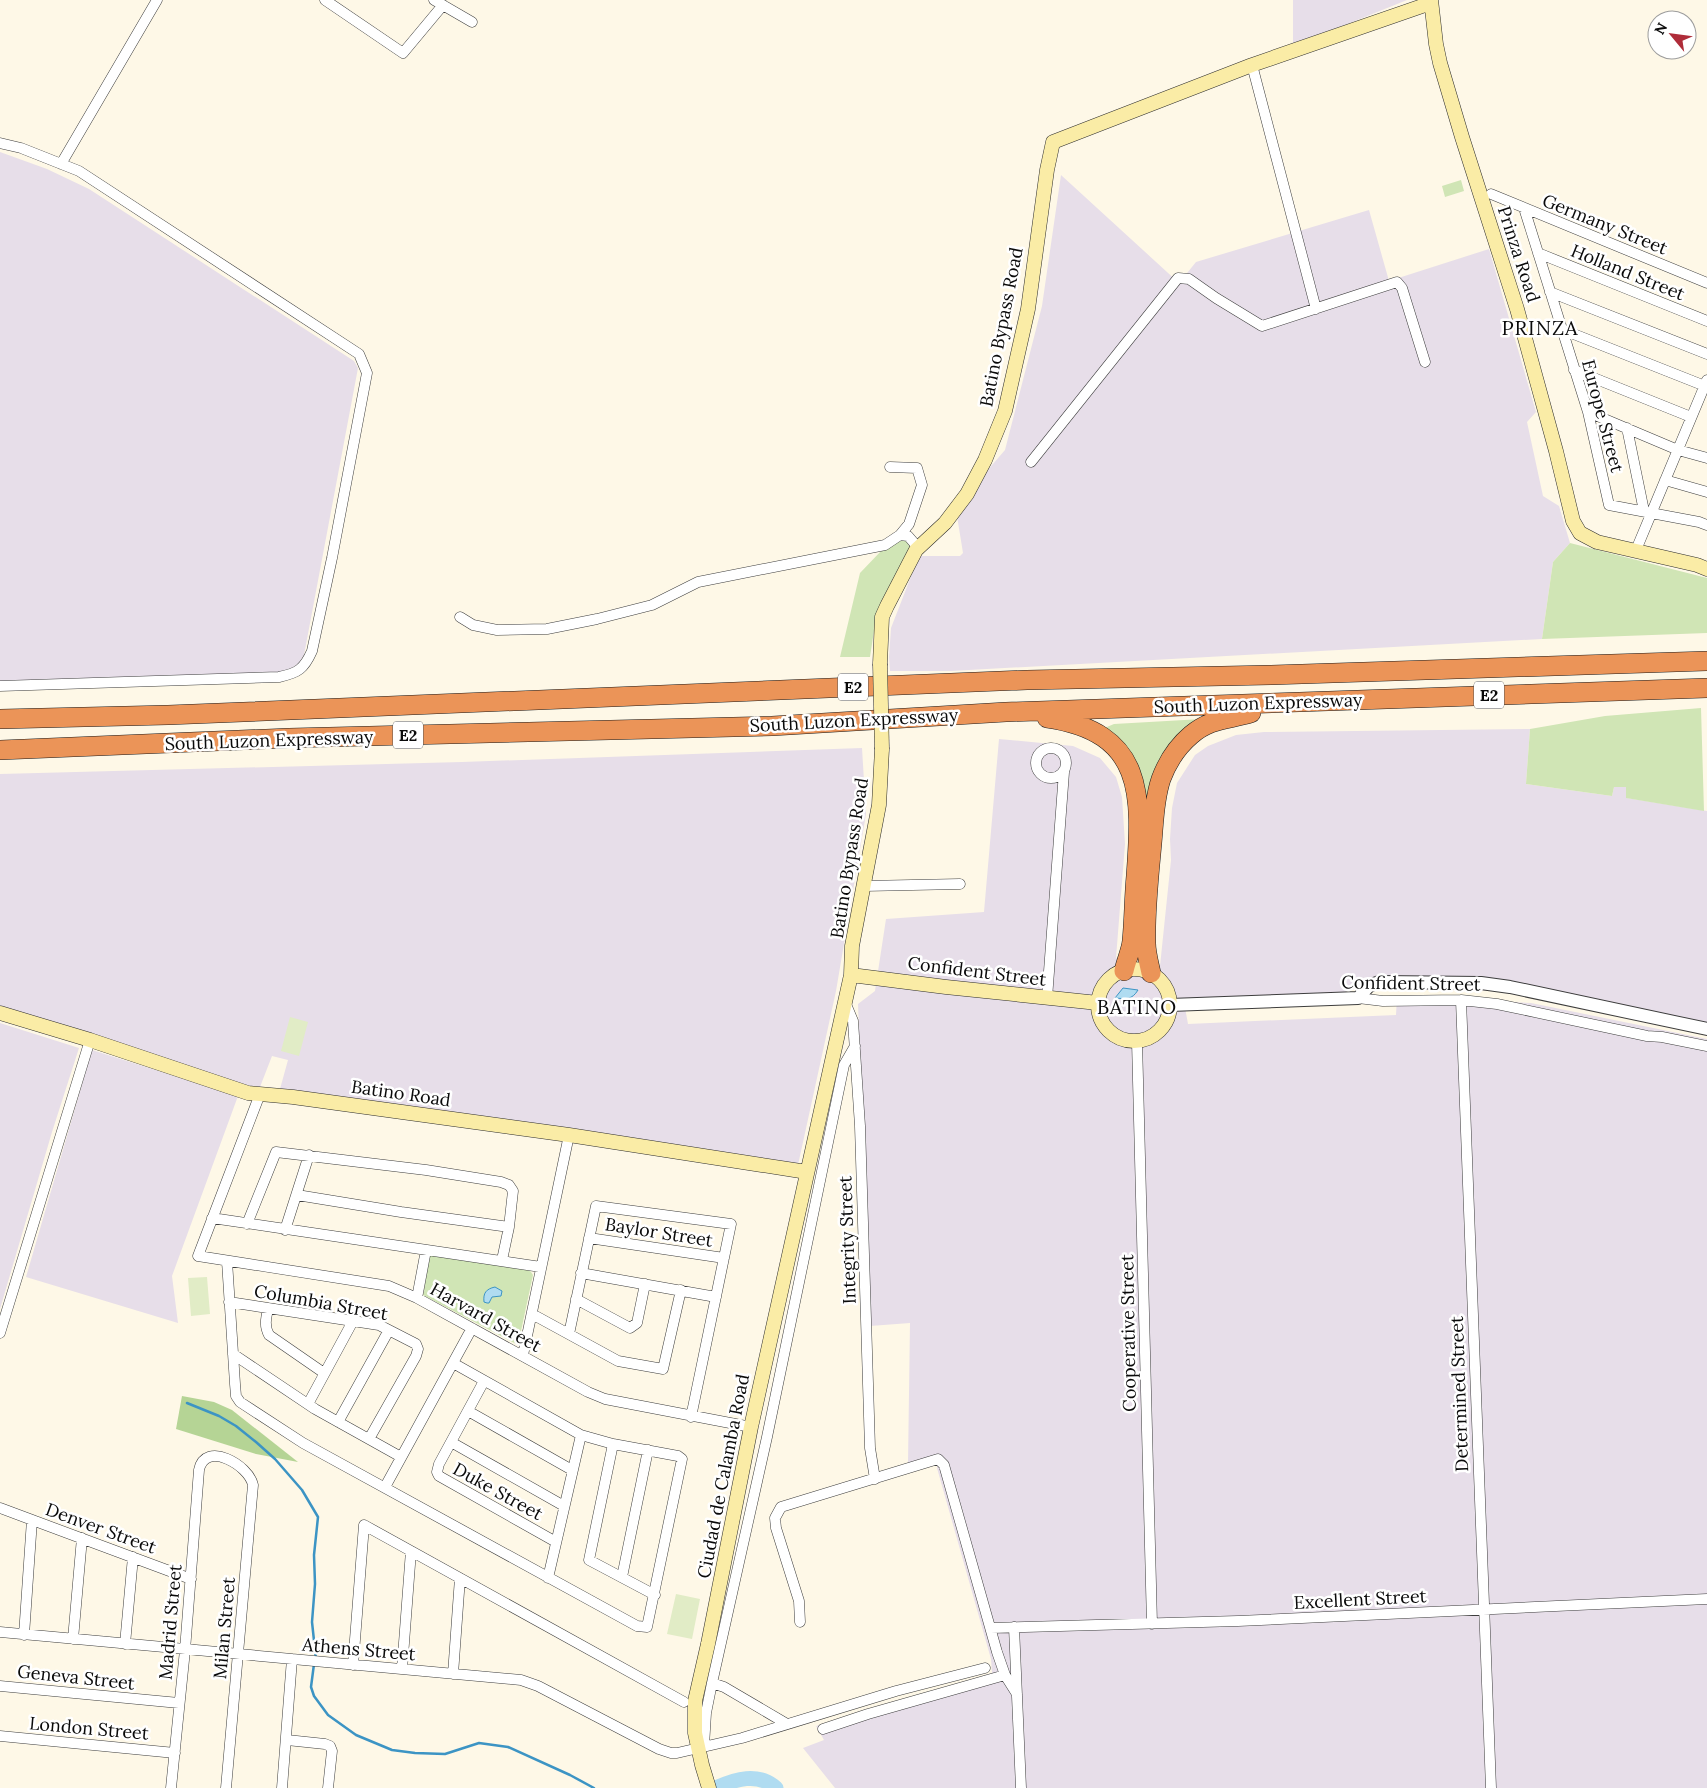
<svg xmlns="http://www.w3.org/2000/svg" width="1707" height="1788" font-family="Lora,serif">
<rect width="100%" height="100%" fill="#fef8e7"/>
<path fill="#e7dee9" d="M1293,0H1407L1293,46Z
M0,152L47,169L89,189L354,361L358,368L304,655L299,663L291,669L275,673L0,683Z
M1061,175L1179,283L1196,262L1369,210L1389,281L1489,249L1536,412L1527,422L1543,496L1559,506L1570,543L1553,562L1542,639L951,671H890L889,657L891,628L919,556H960L963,553L957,516L974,486L1005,450L1042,306Z
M1530,729L1526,784L1612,796L1614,787H1627V798L1707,811V1027L1529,991L1349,989L1338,999L1184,1002L1188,1024L1396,1015L1397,996L1531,1003L1707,1039V1788H835L803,1748L824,1740L816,1726L992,1673L991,1659L937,1468L940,1457L908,1463L910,1323L870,1326L858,1004L875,991L886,919L984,912L999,739L1073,746L1100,758L1116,777L1122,797L1125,844L1116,958L1160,966L1171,860L1170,839L1172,808L1177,783L1195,755L1208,746L1236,735L1264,732Z
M862,748L866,814L836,991L798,1165L280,1089L288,1060L272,1056L260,1087L243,1085L0,1010V774L462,762Z
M0,1023L79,1048L52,1132L0,1309Z
M92,1050L238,1096L172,1276L178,1323L26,1277Z"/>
<path fill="#d0e5b5" d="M1461,180L1464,191L1445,197L1442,186Z
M904,527L920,547L877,611L870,657H840L860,573Z
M1570,543L1707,578V633L1542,639L1553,562Z
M1701,708L1704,811L1626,798V787H1614L1612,796L1526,784L1530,729L1605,716Z
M1202,719L1151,799L1146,802C1146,765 1127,753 1102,729L1114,724Z
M430,1255L529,1269L533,1275L518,1345L423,1295Z"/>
<path fill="#b5d495" d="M182,1396L214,1402L232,1410L298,1462L256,1454L176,1429Z"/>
<path fill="#e1ecc6" d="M290,1017L308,1022L299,1056L281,1051Z
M207,1277L210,1314L191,1316L188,1278Z
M676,1594L700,1599L692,1639L667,1634Z"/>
<path fill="#b0dcf1" stroke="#3c94c4" d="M1123,988L1138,990C1132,1000 1126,999 1115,998Z
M495,1287L502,1291L501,1296L492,1297L489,1303H487L484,1302C483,1293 486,1289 495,1287Z"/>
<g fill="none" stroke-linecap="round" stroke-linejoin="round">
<path stroke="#3c94c4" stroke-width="2.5" d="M187,1403L219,1416L236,1426L256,1442L275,1459L302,1490L318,1517L314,1555L315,1584L312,1622L316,1659
M314,1664L311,1687L314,1696L328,1715L356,1735L392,1750L415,1753L445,1754L479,1743L508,1747L570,1775L594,1788"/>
<path stroke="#b0dcf1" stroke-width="15" d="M716,1788C735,1779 758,1772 776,1788"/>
<g stroke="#3d3d3d" stroke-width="11">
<path id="minor" d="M325,0L403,53L443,5
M434,0L472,22
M1252,65L1316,309
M0,143L21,148L79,171L359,354L367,373L332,558L312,651C304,669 298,673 279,677L0,686
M61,164L157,0
M1491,194L1707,283
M1524,208L1588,412L1609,505L1699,522L1707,525
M1538,253L1707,321
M1550,292L1707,354
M1561,329L1705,386
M1574,370L1691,417
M1588,412L1678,450L1707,458
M1627,428L1644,511
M1031,462L1178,278L1189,279L1216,298L1262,326L1397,282L1402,288L1425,362
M890,467L917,468L922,485L909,524L900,535
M1665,480L1707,492
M1636,550L1707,380
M460,617L473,625L497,630L547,629L597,619L652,605L698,582L885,545L900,535L908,536L915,544L916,550
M1036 763a15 15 0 1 1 30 0a15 15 0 1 1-30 0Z
M864,886L960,884
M1047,998L1064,772
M1358,998L1383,1001L1461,1000L1497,1004L1647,1036L1662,1037L1707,1046
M1461,1000L1491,1788
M845,1002L853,1021L860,1126L870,1448L875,1479
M1137,1041L1152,1624
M260,1094L198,1256L389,1286L417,1298L588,1392L605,1399L751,1427
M297,1195L401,1212L509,1227
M212,1218L541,1267
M247,1224L276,1152L426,1170L501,1182L509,1185L513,1191L509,1227L502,1260
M285,1230L309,1155
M589,1238L724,1258
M227,1261L235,1384L236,1396L240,1402L303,1443L637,1626L647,1627L682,1459L678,1456L613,1444L581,1435L453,1363
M581,1273L716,1297
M417,1298L426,1250
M576,1299L630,1328L637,1323L645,1284
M229,1302L379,1325L416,1344L418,1349L416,1356L369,1439
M268,1309C266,1318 264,1326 269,1335L324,1373
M532,1314L618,1361L663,1369L681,1290
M0,1333L90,1040
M569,1334L596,1206L731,1224L691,1417
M233,1354L315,1409L401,1457
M523,1355L569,1135
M484,1381L439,1464L437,1472L439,1476L556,1542
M308,1404L353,1321
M468,1411L572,1470
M338,1422L389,1330
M451,1442L564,1506
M613,1444L589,1560L655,1595
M385,1487L472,1328
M0,1508L191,1579
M622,1577L648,1450
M548,1578L581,1435
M800,1622L799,1601L776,1528L775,1518L781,1507L938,1459L944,1465L997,1652L1005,1675L1017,1694
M1014,1627L1021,1788
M991,1628L1238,1621L1707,1599
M0,1632L521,1680L538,1686L659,1749L671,1753H677L742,1738L896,1691L985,1668
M24,1635L32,1520
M73,1639L82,1538
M125,1644L133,1557
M353,1665L364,1525L684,1702
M402,1669L411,1551
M453,1674L460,1578
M0,1686L179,1703
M787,1724L724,1687L712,1683L767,1437L844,1065L855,1046
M823,1729L868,1714L1005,1675
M0,1736L175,1753
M287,1740L325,1744L330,1746L332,1751L328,1788
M704,1746L706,1713L712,1683
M171,1788L185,1650L199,1470C205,1440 249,1465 253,1485L226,1788
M282,1788L292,1659"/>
</g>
<g stroke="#3d3d3d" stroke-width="14">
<path id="tertiary" d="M1170,1005L1358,998L1369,986L1379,982L1481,983L1510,987L1707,1029"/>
</g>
<g stroke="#2c2c2c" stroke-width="15">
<path id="secondary" d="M1431,0L1436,44L1440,63L1462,137L1517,309L1556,451L1573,521L1580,533L1597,542L1697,565L1707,569
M880,664L882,617L887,606L916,550L945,523L967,494L985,460L1005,411L1028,309L1047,170L1053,142L1252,65L1431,3
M1098 1005a36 36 0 1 1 72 0a36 36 0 1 1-72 0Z
M851,975L946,987L1098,1003
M0,1013L90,1040L248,1093L293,1097L569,1135L807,1172
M709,1788L702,1765L695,1733V1701L708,1644L751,1427L851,975L852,946L879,805L882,749"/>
</g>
<g stroke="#1b1b1b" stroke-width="20">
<path id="motorway" d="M1047,718C1145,732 1142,795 1136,876C1134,898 1134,920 1132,941C1131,951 1126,961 1124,971
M0,719L168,715L1027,680L1271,675L1707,661
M0,750L289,738L772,726L1006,712L1707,688
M1151,973C1149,963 1146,953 1146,943C1145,910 1149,876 1152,843C1154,822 1154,800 1161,779C1167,763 1178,746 1191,735C1211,718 1228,720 1251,713"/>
</g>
<use href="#minor" stroke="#fff" stroke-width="10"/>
<use href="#tertiary" stroke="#fff" stroke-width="12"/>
<use href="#secondary" stroke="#faeca6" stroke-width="14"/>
<use href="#motorway" stroke="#eb9458" stroke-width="19"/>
<g stroke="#2c2c2c" stroke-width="15" stroke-linecap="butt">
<path id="secondary-bridge" d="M880,664L882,749"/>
</g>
<use href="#secondary-bridge" stroke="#faeca6" stroke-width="14"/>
</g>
<g text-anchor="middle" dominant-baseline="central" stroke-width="5" stroke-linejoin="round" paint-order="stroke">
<g fill="#fff" stroke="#545454" stroke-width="1">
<rect x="838" y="673.5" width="30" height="27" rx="4"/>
<rect x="1474" y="681.5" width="30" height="27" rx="4"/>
<rect x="393" y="721.5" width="30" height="27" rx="4"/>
</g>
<g font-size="16" font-weight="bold" fill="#0a0a0a">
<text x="853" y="687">E2</text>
<text x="1489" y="695">E2</text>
<text x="408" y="735">E2</text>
</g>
<g font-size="18" fill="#0a0a0a" stroke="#fff">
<text transform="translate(1605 224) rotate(22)">Germany Street</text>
<text transform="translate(1519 254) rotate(72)">Prinza Road</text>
<text transform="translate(1628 272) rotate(22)">Holland Street</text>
<text transform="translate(1001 327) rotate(-79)">Batino Bypass Road</text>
<text transform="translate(1603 416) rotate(75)">Europe Street</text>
<text transform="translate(1258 703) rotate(-2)">South Luzon Expressway</text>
<text transform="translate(854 720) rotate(-3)">South Luzon Expressway</text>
<text transform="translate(269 740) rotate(-2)">South Luzon Expressway</text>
<text transform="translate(849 858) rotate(-81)">Batino Bypass Road</text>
<text transform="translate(977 971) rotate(7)">Confident Street</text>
<text transform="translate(1411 983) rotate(1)">Confident Street</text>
<text transform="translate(401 1093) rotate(8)">Batino Road</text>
<text transform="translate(659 1232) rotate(9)">Baylor Street</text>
<text transform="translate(847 1240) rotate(-92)">Integrity Street</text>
<text transform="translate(321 1302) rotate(10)">Columbia Street</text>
<text transform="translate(486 1317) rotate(29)">Harvard Street</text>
<text transform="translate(1128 1333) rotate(-91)">Cooperative Street</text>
<text transform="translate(1459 1394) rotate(-92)">Determined Street</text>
<text transform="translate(723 1476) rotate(-79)">Ciudad de Calamba Road</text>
<text transform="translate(498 1491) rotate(29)">Duke Street</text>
<text transform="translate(101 1528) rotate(20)">Denver Street</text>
<text transform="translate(1360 1599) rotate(-3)">Excellent Street</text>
<text transform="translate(170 1622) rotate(-85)">Madrid Street</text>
<text transform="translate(224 1628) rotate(-85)">Milan Street</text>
<text transform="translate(359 1649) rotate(5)">Athens Street</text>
<text transform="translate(76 1677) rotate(6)">Geneva Street</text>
<text transform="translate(89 1728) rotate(5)">London Street</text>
</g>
<g font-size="20" letter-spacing="1" fill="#0a0a0a" stroke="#fff">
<text x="1540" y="327">PRINZA</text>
<text x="1137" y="1006">BATINO</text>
</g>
</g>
<g transform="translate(1672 35) rotate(299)"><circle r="24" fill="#ffffff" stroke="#9d9d9d"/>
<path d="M0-4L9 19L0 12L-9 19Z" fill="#af2c39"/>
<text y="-8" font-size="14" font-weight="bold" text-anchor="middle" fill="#0a0a0a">N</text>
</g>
</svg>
